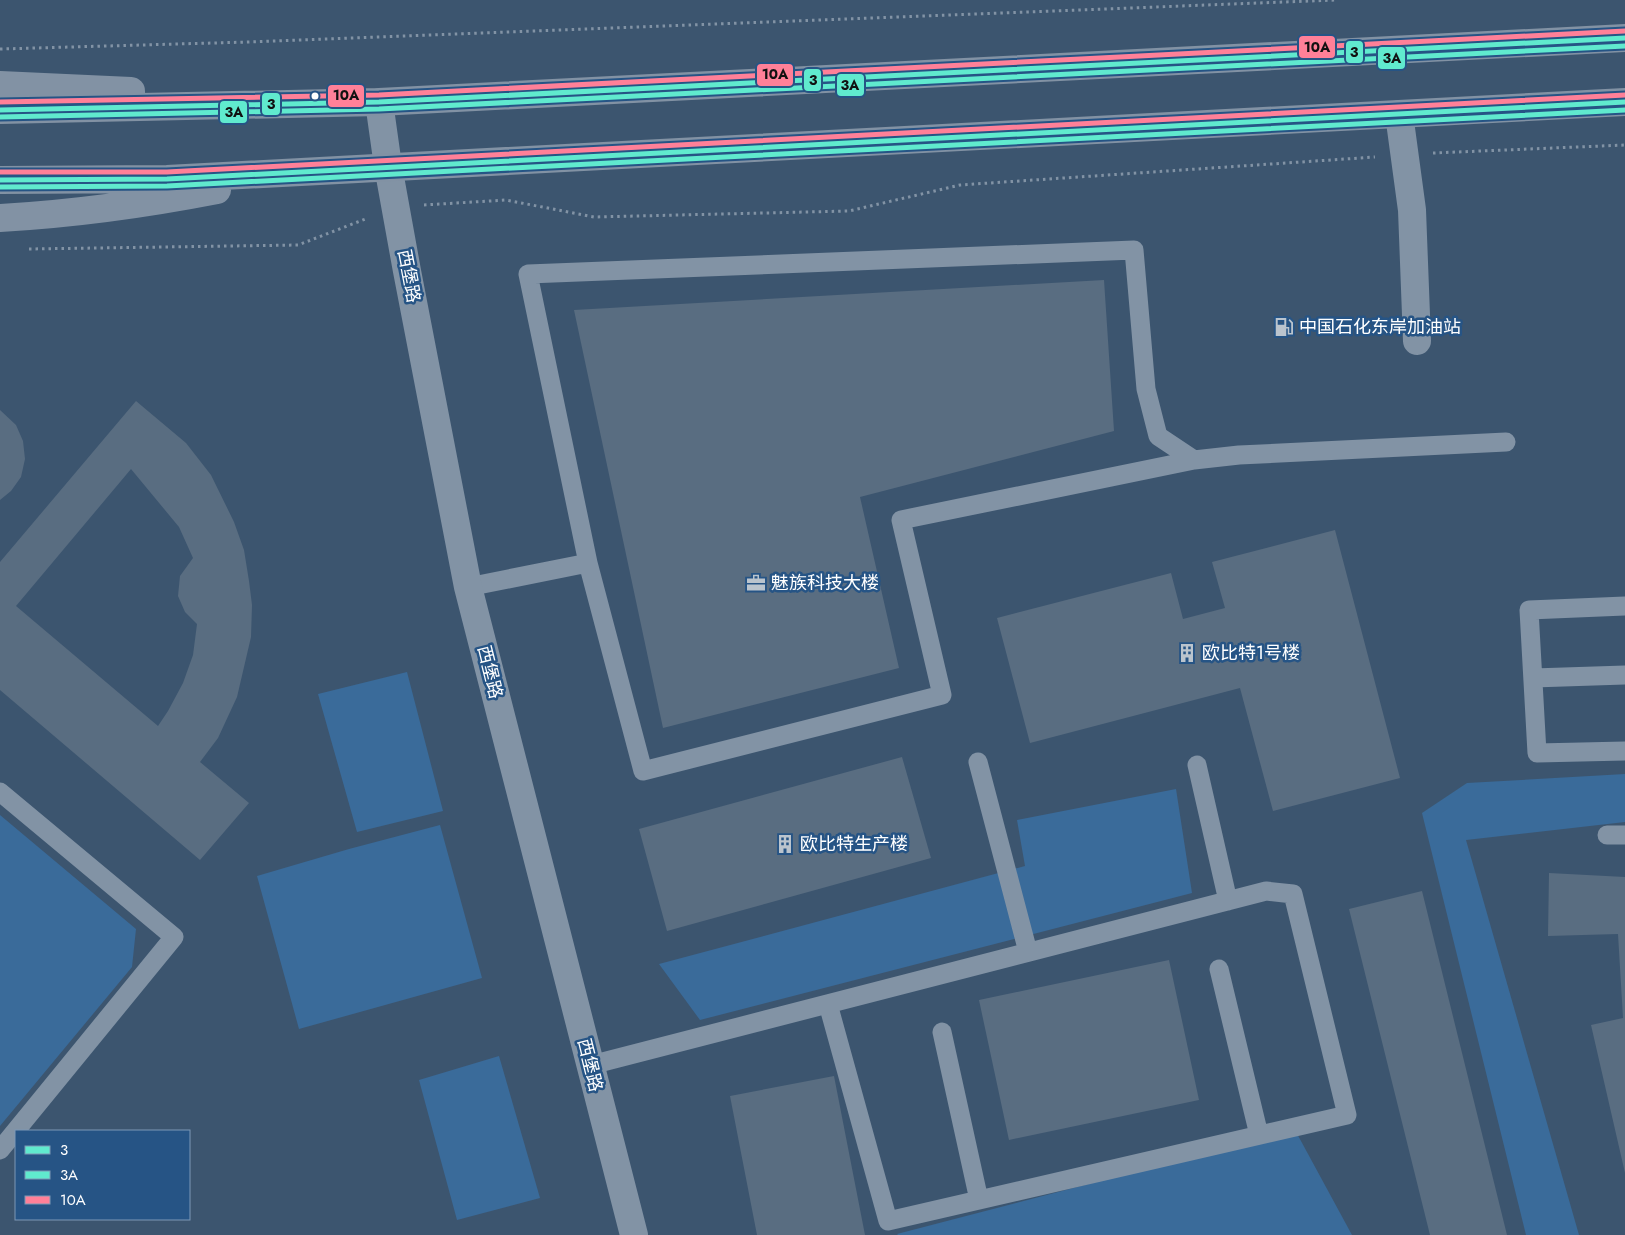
<svg xmlns="http://www.w3.org/2000/svg" width="1625" height="1235" font-family="Jost,'Noto Sans SC',sans-serif">
<rect width="100%" height="100%" fill="#3c556f"/>
<path fill="#3a6b9a" d="M407,672L443,811L357,832L318,694Z
M1625,774V822L1466,840L1579,1235H1526L1422,813L1467,783Z
M1176,789L1192,893L700,1020L659,964L1025,866L1017,820Z
M0,815L136,929L132,967L0,1126Z
M440,825L482,978L299,1029L257,876L349,849Z
M499,1056L540,1198L457,1220L419,1080Z
M1295,1130L1352,1235H898L897,1234Z"/>
<path fill="#596d81" fill-rule="evenodd" d="M1104,280L1114,431L860,497L899,668L663,728L574,310Z
M136,401L186,443L211,475L234,522L244,550L249,581L252,605L251,637L237,697L218,738L200,762L249,803L200,860L0,690V562ZM131,469L179,527L193,558L180,576L178,596L185,612L197,624L193,655L183,683L168,711L158,726L16,606Z
M0,410L16,425L23,441L25,459L21,477L11,491L0,500Z
M1335,530L1400,778L1273,811L1240,688L1030,743L997,618L1171,573L1183,619L1225,608L1212,562Z
M902,757L931,858L667,931L639,829Z
M1549,873L1625,877V1173L1591,1025L1623,1018L1618,934L1548,936Z
M1422,891L1507,1235H1430L1349,909Z
M1169,960L1199,1100L1009,1140L979,1000Z
M834,1076L865,1235H757L730,1096Z"/>
<g fill="none" stroke-linecap="round" stroke-linejoin="round">
<path stroke="#8293a5" stroke-width="3" stroke-dasharray="2.5 4" stroke-linecap="butt" d="M0,49L248,42L1337,0
M1433,153L1625,145
M424,205L506,200L594,217L849,211L960,185L1375,157
M29,249L298,245L368,218"/>
<path stroke="#8293a5" stroke-width="19" d="M588,563L643,771L942,695L901,520L1194,460
M468,587L588,563L528,274L1134,250L1146,389L1158,436L1194,460L1239,455L1506,442
M1625,606L1529,610L1537,753L1625,751
M1533,678L1625,675
M978,762L1028,952
M1197,765L1228,901
M0,792L174,937L0,1150
M1607,835H1625
M1219,969L1259,1135
M942,1032L979,1200
M591,1065L1266,891L1293,894L1347,1115L888,1221L828,1004"/>
<path stroke="#8293a5" stroke-width="28" d="M379,102L388,166L407,271L468,587L634,1235
M1399,114L1412,210L1417,341"/>
<path stroke="#8292a4" stroke-width="28" d="M0,85L131,91
M0,110L379,102L1625,38
M0,180L167,179L1625,102
M0,218C72,214 145,204 217,190"/>
<g stroke="#265485" stroke-width="9">
<path id="bus-1" d="M0,110L379,102L1625,38
M0,180L167,179L1625,102"/>
</g>
<g stroke="#265485" stroke-width="9">
<path id="bus-2" d="M0,117L379,109L1625,46
M0,187L167,186L1625,110"/>
</g>
<g stroke="#265485" stroke-width="9">
<path id="bus-3" d="M0,102L379,95L1625,31
M0,172H167L1625,95"/>
</g>
<use href="#bus-1" stroke="#60eace" stroke-width="5"/>
<use href="#bus-2" stroke="#60eace" stroke-width="5"/>
<use href="#bus-3" stroke="#ff8098" stroke-width="5"/>
</g>
<defs>
<g id="fuel-bare" transform="scale(1.5)"><path d="M-5.5-6h7V0h2V4h1.3V-2.5L3-4.5l.8-.8L6-3V5H2.5V1h-1V6h-7ZM-4.2-4.7v3.2H.2V-4.7Z" fill="#bbc4cd" stroke="#265485" stroke-width="2.5" paint-order="stroke"/></g>
<g id="office-bare" transform="scale(1.5)"><path d="M-6-3h4V-5.5h4V-3h4V5H-6ZM-1-4.5V-3h2v-1.5ZM-6 0V1H6V0Z" fill="#bbc4cd" stroke="#265485" stroke-width="2.5" paint-order="stroke"/></g>
<g id="building-bare" transform="scale(1.5)"><path d="M-4-6H4V6H1V3H-1V6H-4ZM-2.5-4.3h1.7v1.8h-1.7ZM.8-4.3h1.7v1.8H.8ZM-2.5-1h1.7V.8h-1.7ZM.8-1h1.7V.8H.8Z" fill="#bbc4cd" stroke="#265485" stroke-width="2.5" paint-order="stroke"/></g>
</defs>
<g fill-rule="evenodd">
<use href="#fuel-bare" x="1284" y="327"/>
<use href="#office-bare" x="756" y="583"/>
<use href="#building-bare" x="1187" y="653"/>
<use href="#building-bare" x="785" y="844"/>
</g>
<circle fill="#fff" stroke="#265485" stroke-width="2" cx="315" cy="96" r="4.5"/>
<g text-anchor="middle" dominant-baseline="central" stroke-width="5" stroke-linejoin="round" paint-order="stroke">
<g font-size="18" fill="#fff" stroke="#265485">
<text transform="translate(409 276) rotate(79)">西堡路</text>
<text transform="translate(490 672) rotate(76)">西堡路</text>
<text transform="translate(590 1065) rotate(76)">西堡路</text>
</g>
<g font-size="18" fill="#fff" stroke="#265485" text-anchor="start">
<text x="1299" y="327">中国石化东岸加油站</text>
<text x="771" y="583">魅族科技大楼</text>
<text x="1202" y="653">欧比特1号楼</text>
<text x="800" y="844">欧比特生产楼</text>
</g>
</g>
<g stroke="#265485" stroke-width="2">
<rect x="1298" y="35" width="38" height="24" rx="5" fill="#ff8098"/>
<rect x="1345" y="40" width="19" height="24" rx="5" fill="#60eace"/>
<rect x="1377" y="46" width="29" height="24" rx="5" fill="#60eace"/>
<rect x="756" y="63" width="38" height="24" rx="5" fill="#ff8098"/>
<rect x="803" y="68" width="19" height="24" rx="5" fill="#60eace"/>
<rect x="836" y="73" width="29" height="24" rx="5" fill="#60eace"/>
<rect x="327" y="84" width="38" height="24" rx="5" fill="#ff8098"/>
<rect x="261" y="92" width="20" height="24" rx="5" fill="#60eace"/>
<rect x="219" y="100" width="29" height="24" rx="5" fill="#60eace"/>
</g>
<g font-size="14" text-anchor="middle" font-weight="bold" fill="#111">
<text x="1317" y="52">10A</text>
<text x="1354" y="57">3</text>
<text x="1392" y="63">3A</text>
<text x="775" y="79">10A</text>
<text x="813" y="85">3</text>
<text x="850" y="90">3A</text>
<text x="346" y="100">10A</text>
<text x="271" y="109">3</text>
<text x="234" y="117">3A</text>
</g>
<rect x="15" y="1130" width="175" height="90" fill="#265485" stroke="#7d98b6"/>
<rect x="25" y="1146" width="25" height="8" fill="#60eace" stroke="#7d98b6"/>
<text x="60" y="1155" font-size="15" fill="#ffffff">3</text>
<rect x="25" y="1171" width="25" height="8" fill="#60eace" stroke="#7d98b6"/>
<text x="60" y="1180" font-size="15" fill="#ffffff">3A</text>
<rect x="25" y="1196" width="25" height="8" fill="#ff8098" stroke="#7d98b6"/>
<text x="60" y="1205" font-size="15" fill="#ffffff">10A</text>
</svg>
